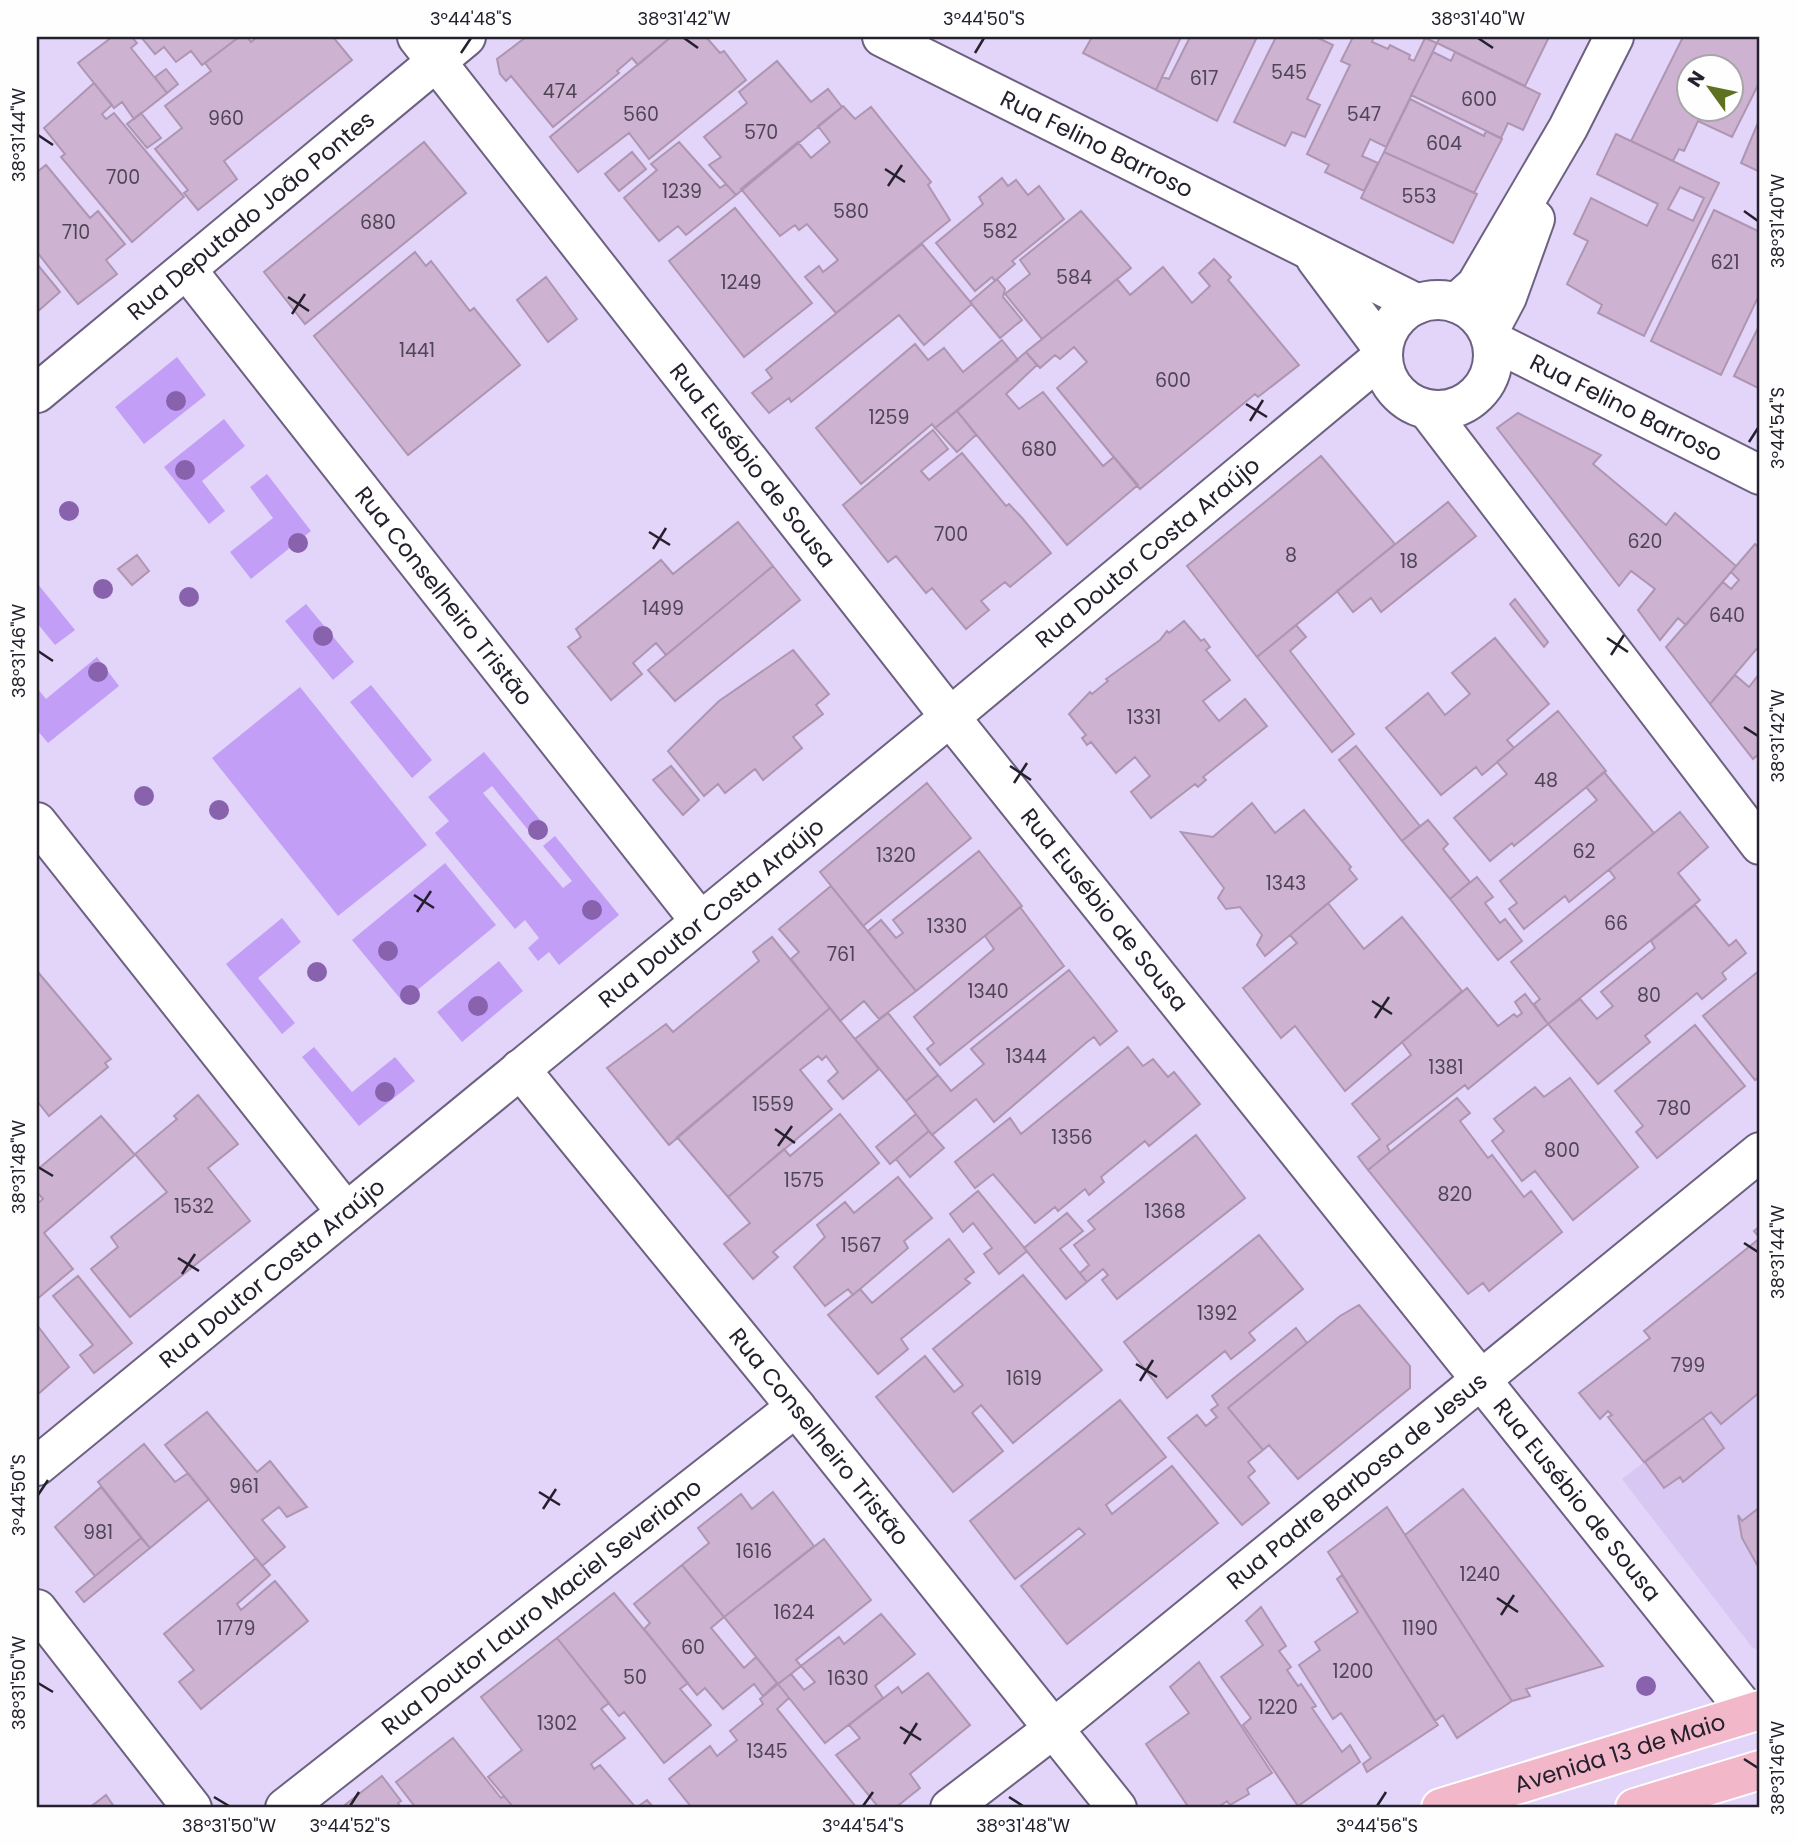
<svg xmlns="http://www.w3.org/2000/svg" width="1797" height="1845" font-family="Poppins,sans-serif">
<rect width="100%" height="100%" fill="#e2d5f9"/>
<path fill="#d7c7f2" d="M1760,1392V1652L1752,1647L1622,1479L1711,1412L1721,1423Z"/>
<path fill="#c29ef7" d="M177,357L206,395L144,444L115,407Z
M224,419L245,446L202,481L225,511L209,524L164,467Z
M267,474L311,531L251,579L230,552L273,518L250,487Z
M37,583L75,630L55,645L37,623Z
M306,604L354,662L333,680L285,621Z
M97,657L119,686L48,743L37,730V688L46,699Z
M371,685L432,760L412,778L350,702Z
M300,687L427,845L338,916L212,758Z
M484,752L541,821L529,831L492,786L483,793L563,888L572,881L543,846L555,836L619,915L559,965L549,952L538,961L528,948L539,938L525,920L515,929L435,833L449,821L428,797Z
M445,863L496,925L403,1002L352,940Z
M282,918L301,942L258,978L295,1023L282,1034L226,964Z
M499,961L523,991L462,1042L437,1012Z
M314,1047L352,1092L395,1057L415,1081L359,1126L302,1057Z"/>
<path fill="#cdb3d1" stroke="#ae95b2" stroke-width="2" fill-rule="evenodd" d="M112,37H132L137,43L131,48L167,93L134,119L122,102L114,108L78,63Z
M141,37H239L202,65L191,51L176,62L164,47L155,54Z
M239,37H247L251,42L257,37H333L352,60L224,161L237,179L198,210L184,193L188,190L155,149L182,128L165,106L211,71L205,63Z
M526,37H671L638,65L632,58L617,71L619,73L553,127L511,76L506,81L500,74L497,59Z
M671,37H706L720,53L724,51L746,80L649,159L629,133L578,172L550,137Z
M1092,37H1181L1156,90L1083,53Z
M1190,37H1257L1217,121L1156,90L1162,77L1169,79Z
M1276,37H1316L1333,45L1307,99L1320,105L1305,137L1292,132L1285,146L1234,122Z
M1353,37H1374L1372,42L1388,49L1390,45L1410,55L1409,59L1414,61L1425,38L1437,43L1386,147L1370,139L1362,156L1378,163L1364,191L1325,172L1329,165L1307,154L1350,65L1341,61Z
M1440,37H1549L1525,86L1437,43Z
M1683,37H1760V81L1732,137L1698,121L1684,151L1679,149L1673,161L1631,141ZM1688,66H1730V108H1688Z
M1433,52L1451,61L1455,52L1540,94L1523,130L1508,123L1501,138L1411,95Z
M777,61L811,102L828,89L842,107L736,195L709,165L721,157L704,137L747,103L739,92Z
M166,69L178,84L167,93L155,77Z
M94,83L112,105L102,114L106,119L114,113L184,197L132,242L61,157L65,154L44,128Z
M1410,99L1484,136L1486,131L1502,139L1474,193L1384,152Z
M843,106L855,119L871,107L931,182L928,185L950,220L836,313L805,277L819,266L823,272L838,260L807,224L799,230L795,225L780,236L741,189L798,142L811,158L830,142L818,126Z
M141,113L161,138L147,148L127,124Z
M1760,118V172L1741,163Z
M1616,134L1719,183L1644,336L1598,313L1602,305L1567,284L1588,241L1574,234L1591,198L1647,226L1658,204L1597,174ZM1680,187L1704,198L1693,221L1668,209Z
M424,142L466,193L305,324L264,272Z
M679,142L720,188L726,184L736,195L686,235L678,226L659,241L624,198L657,170L651,164Z
M632,152L646,169L619,191L605,174Z
M1384,152L1477,194L1453,243L1361,198Z
M46,165L90,218L98,211L125,244L106,260L117,274L78,304L37,252V172Z
M1002,178L1008,186L1016,180L1028,195L1039,186L1064,219L1012,261L1015,264L995,281L992,277L975,291L936,243L983,204L979,197Z
M735,208L812,303L744,357L669,261Z
M1714,210L1760,232V293L1721,375L1651,341Z
M1081,211L1131,268L1042,339L1005,294L1030,274L1020,260Z
M922,244L972,304L924,345L899,315L791,402L789,398L769,413L752,393L772,378L766,370Z
M415,252L426,266L431,261L470,311L474,308L520,365L408,455L314,336Z
M1214,259L1231,277L1228,280L1299,365L1258,397L1255,394L1140,489L1057,388L1087,362L1074,347L1060,359L1055,355L1040,368L1026,352L1117,279L1130,295L1163,267L1192,303L1210,286L1199,273Z
M37,264L60,292L37,312Z
M546,277L577,319L548,342L517,300Z
M997,279L1005,289L1003,297L1022,320L1000,338L970,302Z
M1760,324V389L1734,376Z
M1002,340L1018,360L935,428L932,424L861,484L816,428L915,344L928,360L944,348L963,372Z
M1026,352L1037,365L1006,394L1019,409L1043,392L1103,466L1114,457L1138,485L1067,545L957,411Z
M957,411L976,435L957,452L935,428Z
M1518,413L1601,455L1593,464L1666,525L1675,513L1736,566L1686,625L1678,618L1660,640L1638,610L1655,589L1631,571L1619,586L1497,428Z
M933,430L948,449L921,471L929,480L962,453L1006,506L1009,504L1023,519L1051,553L1010,587L1005,582L981,601L989,610L966,629L932,588L926,593L896,556L888,562L843,505Z
M1321,456L1395,544L1257,657L1187,566Z
M1448,502L1476,536L1381,612L1371,598L1353,612L1337,591Z
M738,522L773,566L666,655L656,643L633,663L642,674L611,700L568,647L581,637L576,629L661,560L673,574Z
M1755,544L1760,549V645L1710,704L1666,647L1723,582L1731,589L1739,580L1731,572Z
M137,555L149,571L132,585L118,569Z
M773,566L800,600L675,701L648,670Z
M1515,599L1548,642L1544,647L1510,604Z
M1184,621L1201,641L1204,639L1210,647L1206,650L1230,680L1203,701L1219,721L1245,699L1267,726L1203,777L1206,780L1198,787L1195,784L1151,818L1131,792L1150,776L1135,757L1116,773L1091,742L1087,745L1082,738L1086,735L1069,714L1090,692L1092,694L1108,681L1106,679L1160,640L1167,631L1169,633Z
M1296,625L1306,637L1290,651L1354,734L1332,752L1257,657Z
M1495,638L1549,704L1507,740L1514,748L1482,775L1476,767L1441,795L1386,728L1428,693L1445,715L1470,694L1452,673Z
M793,650L829,694L816,705L823,714L793,737L802,748L763,780L755,769L725,793L718,784L704,796L668,751L719,701Z
M1760,673V753L1753,759L1710,704L1735,675L1749,687Z
M1558,711L1606,771L1514,846L1512,843L1490,861L1454,818L1507,774L1497,762Z
M1356,746L1420,826L1402,841L1339,760Z
M671,766L699,800L683,815L653,780Z
M1604,772L1654,833L1569,902L1565,896L1524,929L1509,909L1517,903L1500,881L1597,800L1586,787Z
M927,783L971,838L863,926L820,872Z
M1252,803L1275,833L1304,810L1351,867L1349,869L1357,879L1265,956L1257,945L1262,935L1240,907L1226,909L1218,898L1224,888L1181,832L1213,837Z
M1680,812L1708,847L1678,873L1700,900L1548,1024L1534,1004L1540,999L1511,962L1615,878L1609,870Z
M1428,820L1448,844L1443,849L1470,882L1450,899L1402,841Z
M979,851L1022,906L916,991L868,931L881,920L896,938L903,933L893,920Z
M1477,877L1493,897L1485,903L1500,923L1505,919L1522,941L1498,960L1450,899Z
M831,886L916,991L879,1019L864,1001L840,1021L791,959L799,952L779,929Z
M1328,903L1364,949L1402,917L1462,991L1345,1091L1295,1026L1281,1038L1243,988L1297,943L1290,935Z
M1695,905L1729,946L1736,940L1746,953L1722,973L1726,979L1702,999L1697,993L1645,1036L1650,1042L1598,1084L1548,1024L1580,999L1597,1019L1613,1006L1601,992L1655,948L1651,941Z
M1020,907L1064,966L940,1065L927,1049L934,1043L914,1017L994,949L985,936Z
M772,937L830,1008L669,1145L607,1068L666,1024L673,1032L759,961L753,952Z
M1069,970L1117,1031L1100,1045L1094,1037L1087,1042L994,1122L976,1099L932,1135L906,1101L938,1075L951,1091L984,1064L971,1049Z
M1760,970V1076L1755,1080L1703,1016Z
M37,971L111,1059L105,1063L108,1067L49,1116L37,1101Z
M1467,988L1498,1026L1514,1014L1517,1017L1522,1013L1515,1002L1525,994L1548,1024L1468,1089L1465,1085L1387,1146L1390,1152L1368,1170L1358,1157L1380,1139L1352,1104L1411,1055L1402,1042Z
M830,1008L879,1069L843,1099L828,1081L838,1072L826,1056L822,1060L818,1056L800,1070L832,1109L728,1197L677,1137Z
M888,1013L938,1075L906,1101L855,1039Z
M1695,1025L1745,1086L1657,1158L1636,1132L1643,1126L1615,1091Z
M1128,1047L1143,1066L1153,1059L1168,1077L1174,1072L1200,1104L1149,1146L1145,1141L1101,1177L1104,1182L1089,1195L1085,1189L1058,1211L1055,1207L1035,1223L993,1174L975,1188L955,1162L1010,1118L1021,1134Z
M1570,1078L1638,1167L1573,1220L1535,1171L1522,1181L1492,1141L1504,1131L1494,1119L1535,1087L1544,1097Z
M198,1095L238,1144L208,1168L250,1221L130,1317L91,1269L118,1247L111,1237L167,1192L135,1154L177,1119L174,1116Z
M1457,1098L1470,1113L1460,1121L1488,1158L1492,1155L1524,1197L1531,1191L1562,1232L1489,1291L1483,1283L1468,1294L1368,1170Z
M840,1114L879,1163L773,1252L778,1257L753,1279L724,1244L750,1223L728,1197L784,1149L790,1156Z
M916,1114L929,1131L890,1164L876,1147Z
M101,1116L135,1155L44,1233L73,1269L37,1299V1204L43,1199L37,1192V1170Z
M929,1131L944,1148L910,1177L896,1159Z
M1196,1135L1245,1198L1117,1299L1102,1280L1108,1275L1103,1269L1087,1282L1080,1273L1089,1265L1074,1245L1095,1229L1088,1221Z
M898,1177L932,1218L904,1241L908,1248L853,1295L848,1289L825,1306L794,1267L825,1237L817,1225L845,1202L854,1213Z
M978,1191L1027,1251L999,1274L984,1254L992,1248L973,1223L963,1232L950,1214Z
M1067,1213L1083,1231L1060,1249L1087,1282L1066,1299L1024,1248Z
M1760,1226V1392L1721,1424L1711,1412L1644,1462L1608,1417L1612,1415L1608,1411L1600,1419L1579,1393L1650,1338L1644,1331L1760,1238L1754,1231Z
M1259,1235L1303,1289L1249,1333L1255,1340L1231,1359L1225,1351L1167,1398L1124,1342Z
M949,1239L974,1272L965,1279L970,1283L901,1339L908,1349L878,1374L828,1315L860,1289L872,1303Z
M1023,1275L1102,1370L1013,1443L981,1405L972,1413L1003,1451L953,1492L876,1397L925,1356L954,1392L963,1385L933,1349Z
M78,1276L132,1343L94,1373L80,1355L93,1345L53,1296Z
M1359,1305L1410,1366V1388L1298,1479L1269,1445L1263,1450L1228,1408L1340,1316Z
M37,1325L69,1367L37,1395Z
M1296,1328L1307,1343L1228,1408L1263,1450L1248,1462L1255,1471L1248,1477L1269,1503L1242,1525L1168,1438L1197,1415L1206,1426L1217,1417L1211,1410L1218,1405L1212,1396Z
M1120,1400L1166,1457L1106,1505L1112,1514L1172,1466L1218,1523L1067,1644L1021,1586L1085,1534L1079,1528L1015,1579L970,1521Z
M207,1412L257,1472L270,1461L307,1507L287,1517L279,1507L262,1520L285,1547L262,1566L165,1445Z
M1703,1418L1724,1448L1683,1482L1680,1477L1664,1488L1645,1462Z
M144,1444L175,1482L188,1473L209,1499L150,1548L98,1482Z
M101,1487L141,1538L95,1576L55,1527Z
M1463,1489L1603,1666L1526,1689L1530,1696L1512,1701L1405,1535Z
M773,1492L814,1546L724,1617L682,1565L709,1543L698,1528L741,1494L752,1509Z
M1387,1507L1512,1701L1457,1738L1443,1715L1435,1721L1328,1552Z
M1760,1507V1570L1742,1538L1738,1515L1742,1521Z
M141,1538L150,1548L84,1602L76,1592Z
M824,1539L871,1600L796,1660L801,1666L778,1684L724,1617Z
M256,1558L270,1575L237,1604L241,1610L275,1581L308,1621L201,1709L179,1682L194,1670L164,1634Z
M682,1565L724,1617L711,1628L744,1668L756,1657L777,1683L763,1696L754,1684L723,1709L705,1688L697,1695L644,1629L650,1623L634,1604Z
M1342,1575L1438,1725L1367,1772L1363,1764L1371,1758L1341,1713L1333,1719L1299,1665L1320,1650L1315,1642L1358,1612L1337,1579Z
M614,1593L688,1683L680,1689L711,1725L664,1763L624,1712L619,1716L557,1638Z
M1261,1607L1286,1646L1279,1651L1291,1667L1287,1670L1298,1686L1301,1684L1316,1706L1312,1708L1342,1752L1350,1745L1360,1762L1298,1806L1243,1725L1251,1718L1221,1677L1263,1645L1246,1621Z
M881,1614L915,1654L875,1686L883,1698L825,1743L778,1684L791,1674L804,1690L815,1682L801,1666L839,1637L844,1644Z
M557,1638L609,1703L601,1709L625,1738L591,1764L594,1769L600,1765L636,1808L647,1800L654,1808H514L488,1777L522,1750L481,1697Z
M1199,1662L1272,1773L1247,1789L1249,1794L1230,1805L1227,1801L1217,1808H1189L1146,1744L1189,1713L1170,1687Z
M928,1673L970,1725L910,1774L920,1788L895,1808H879L836,1755L860,1738L849,1725L898,1687L902,1693Z
M778,1684L789,1698L777,1709L856,1807L692,1808L669,1779L710,1746L717,1756L737,1740L730,1731L763,1704L760,1699Z
M453,1738L501,1798L504,1796L514,1808H416L396,1782Z
M382,1776L401,1801L398,1803L401,1808H341Z
M106,1795L115,1808H89Z"/>
<g fill="none" stroke-linecap="round" stroke-linejoin="round">
<g stroke="#6d6181" stroke-width="42">
<g id="minor">
<path id="s1" d="M417,37L950,717L1748,1713"/>
<path id="s2" d="M882,37L1418,304"/>
<path d="M1316,259L1383,349"/>
<path id="s3" d="M187,270L700,921"/>
<circle cx="1438" cy="355" r="55"/>
<path d="M1456,303L1476,285L1568,128L1614,37"/>
<path d="M1489,331L1507,297L1535,219"/>
<path id="s4" d="M1493,341L1760,475"/>
<path id="s5" d="M37,393L466,37"/>
<path d="M1427,409L1760,845"/>
<path d="M37,822L346,1212"/>
<path id="s6" d="M520,1069L796,1407L1117,1808"/>
<path id="s7" d="M37,1466L950,717L1383,356"/>
<path id="s8" d="M285,1808L796,1407"/>
</g>
</g>
<g stroke="#6d6181" stroke-width="42">
<g id="tertiary">
<path d="M37,1609L192,1808"/>
<path id="s9" d="M950,1808L1053,1729L1760,1152"/>
</g>
</g>
<g stroke="#fff" stroke-width="42">
<g id="primary">
<path id="s10" d="M1441,1808L1760,1710"/>
<path d="M1635,1808L1760,1770"/>
</g>
</g>
<use href="#minor" stroke="#fff" stroke-width="38"/>
<use href="#tertiary" stroke="#fff" stroke-width="38"/>
<use href="#primary" stroke="#f2b8c9" stroke-width="38"/>
</g>
<g fill="#8862ac">
<circle cx="176" cy="401" r="10"/>
<circle cx="185" cy="470" r="10"/>
<circle cx="69" cy="511" r="10"/>
<circle cx="298" cy="543" r="10"/>
<circle cx="103" cy="589" r="10"/>
<circle cx="189" cy="597" r="10"/>
<circle cx="323" cy="636" r="10"/>
<circle cx="98" cy="672" r="10"/>
<circle cx="144" cy="796" r="10"/>
<circle cx="219" cy="810" r="10"/>
<circle cx="538" cy="830" r="10"/>
<circle cx="592" cy="910" r="10"/>
<circle cx="388" cy="951" r="10"/>
<circle cx="317" cy="972" r="10"/>
<circle cx="410" cy="995" r="10"/>
<circle cx="478" cy="1006" r="10"/>
<circle cx="385" cy="1092" r="10"/>
<circle cx="1646" cy="1686" r="10"/>
</g>
<path fill="none" stroke="#25202d" stroke-width="2.5" d="M684,38L698,48M1478,38L1493,48M461,53L471,38M975,53L984,38M38,135L53,145M885,169L905,182M888,186L902,165M1744,211L1758,221M288,297L309,311M292,314L305,294M1246,404L1267,417M1250,421L1263,400M1749,442L1758,428M649,532L670,545M653,549L666,528M1607,638L1628,652M38,651L53,661M1611,655L1624,635M1744,727L1758,736M1010,766L1031,780M1014,783L1027,763M414,895L434,908M417,912L431,891M1372,1001L1392,1014M1375,1018L1389,997M775,1129L795,1143M778,1146L792,1126M38,1167L53,1176M1744,1243L1758,1252M178,1258L199,1271M182,1274L195,1254M1136,1364L1157,1377M1140,1381L1153,1360M539,1492L560,1505M38,1495L48,1480M543,1509L556,1489M1497,1598L1518,1612M1501,1615L1514,1595M38,1683L53,1692M900,1727L921,1740M904,1744L917,1723M1744,1759L1758,1768M214,1797L229,1806M1009,1797L1023,1806M350,1806L359,1792M863,1806L873,1792M1377,1806L1386,1792"/>
<g text-anchor="middle" dominant-baseline="central" stroke-width="7" stroke-linejoin="round" paint-order="stroke">
<g font-size="19" fill="#4f4556">
<text x="1289" y="72">545</text>
<text x="1204" y="78">617</text>
<text x="560" y="91">474</text>
<text x="1479" y="99">600</text>
<text x="641" y="114">560</text>
<text x="1364" y="114">547</text>
<text x="226" y="118">960</text>
<text x="761" y="132">570</text>
<text x="1444" y="143">604</text>
<text x="123" y="177">700</text>
<text x="682" y="191">1239</text>
<text x="1419" y="196">553</text>
<text x="851" y="211">580</text>
<text x="378" y="222">680</text>
<text x="1000" y="231">582</text>
<text x="76" y="232">710</text>
<text x="1725" y="262">621</text>
<text x="1074" y="277">584</text>
<text x="741" y="282">1249</text>
<text x="417" y="350">1441</text>
<text x="1173" y="380">600</text>
<text x="889" y="417">1259</text>
<text x="1039" y="449">680</text>
<text x="951" y="534">700</text>
<text x="1645" y="541">620</text>
<text x="1291" y="555">8</text>
<text x="1409" y="561">18</text>
<text x="663" y="608">1499</text>
<text x="1727" y="615">640</text>
<text x="1144" y="717">1331</text>
<text x="1546" y="780">48</text>
<text x="1584" y="851">62</text>
<text x="896" y="855">1320</text>
<text x="1286" y="883">1343</text>
<text x="1616" y="923">66</text>
<text x="947" y="926">1330</text>
<text x="841" y="954">761</text>
<text x="988" y="991">1340</text>
<text x="1649" y="995">80</text>
<text x="1026" y="1056">1344</text>
<text x="1446" y="1067">1381</text>
<text x="773" y="1104">1559</text>
<text x="1674" y="1108">780</text>
<text x="1072" y="1137">1356</text>
<text x="1562" y="1150">800</text>
<text x="804" y="1180">1575</text>
<text x="1455" y="1194">820</text>
<text x="194" y="1206">1532</text>
<text x="1165" y="1211">1368</text>
<text x="861" y="1245">1567</text>
<text x="1217" y="1313">1392</text>
<text x="1688" y="1365">799</text>
<text x="1024" y="1378">1619</text>
<text x="244" y="1486">961</text>
<text x="98" y="1532">981</text>
<text x="754" y="1551">1616</text>
<text x="1480" y="1574">1240</text>
<text x="794" y="1612">1624</text>
<text x="236" y="1628">1779</text>
<text x="1420" y="1628">1190</text>
<text x="693" y="1647">60</text>
<text x="1353" y="1671">1200</text>
<text x="635" y="1677">50</text>
<text x="848" y="1678">1630</text>
<text x="1278" y="1707">1220</text>
<text x="557" y="1723">1302</text>
<text x="767" y="1751">1345</text>
</g>
<g font-size="23" fill="#25202d" stroke="#fefefe">
<text stroke="none"><textPath href="#s2" startOffset="240">Rua Felino Barroso</textPath></text>
<text stroke="none"><textPath href="#s5" startOffset="278">Rua Deputado João Pontes</textPath></text>
<text stroke="none"><textPath href="#s4" startOffset="149">Rua Felino Barroso</textPath></text>
<text stroke="none"><textPath href="#s1" startOffset="544">Rua Eusébio de Sousa</textPath></text>
<text stroke="none"><textPath href="#s7" startOffset="1438">Rua Doutor Costa Araújo</textPath></text>
<text stroke="none"><textPath href="#s3" startOffset="415">Rua Conselheiro Tristão</textPath></text>
<text stroke="none"><textPath href="#s1" startOffset="1111">Rua Eusébio de Sousa</textPath></text>
<text stroke="none"><textPath href="#s7" startOffset="872">Rua Doutor Costa Araújo</textPath></text>
<text stroke="none"><textPath href="#s7" startOffset="304">Rua Doutor Costa Araújo</textPath></text>
<text stroke="none"><textPath href="#s6" startOffset="474">Rua Conselheiro Tristão</textPath></text>
<text stroke="none"><textPath href="#s9" startOffset="522">Rua Padre Barbosa de Jesus</textPath></text>
<text stroke="none"><textPath href="#s1" startOffset="1867">Rua Eusébio de Sousa</textPath></text>
<text stroke="none"><textPath href="#s8" startOffset="326">Rua Doutor Lauro Maciel Severiano</textPath></text>
<text stroke="none"><textPath href="#s10" startOffset="187">Avenida 13 de Maio</textPath></text>
</g>
</g>
<rect width="1797" height="1845" fill="none" stroke="#fefefe" stroke-width="77"/>
<g transform="translate(1710 88) rotate(303)"><circle r="33" fill="#fefefe" stroke="#a7a5aa" stroke-width="2"/>
<path d="M0-5L12 26L0 18L-12 26Z" fill="#5e7120"/>
<text y="-10" font-size="19" font-weight="bold" text-anchor="middle" fill="#25202d">N</text>
</g>
<rect x="38" y="38" width="1720" height="1768" fill="none" stroke="#25202d" stroke-width="2.5"/>
<g font-size="18" text-anchor="middle" fill="#25202d">
<text x="471" y="25">3°44'48"S</text>
<text x="684" y="25">38°31'42"W</text>
<text x="984" y="25">3°44'50"S</text>
<text x="1478" y="25">38°31'40"W</text>
<text transform="translate(19 135) rotate(-90)" y="6">38°31'44"W</text>
<text transform="translate(1778 221) rotate(-90)" y="6">38°31'40"W</text>
<text transform="translate(1778 428) rotate(-90)" y="6">3°44'54"S</text>
<text transform="translate(19 651) rotate(-90)" y="6">38°31'46"W</text>
<text transform="translate(1778 736) rotate(-90)" y="6">38°31'42"W</text>
<text transform="translate(19 1167) rotate(-90)" y="6">38°31'48"W</text>
<text transform="translate(1778 1252) rotate(-90)" y="6">38°31'44"W</text>
<text transform="translate(19 1495) rotate(-90)" y="6">3°44'50"S</text>
<text transform="translate(19 1683) rotate(-90)" y="6">38°31'50"W</text>
<text transform="translate(1778 1768) rotate(-90)" y="6">38°31'46"W</text>
<text x="229" y="1832">38°31'50"W</text>
<text x="350" y="1832">3°44'52"S</text>
<text x="863" y="1832">3°44'54"S</text>
<text x="1023" y="1832">38°31'48"W</text>
<text x="1377" y="1832">3°44'56"S</text>
</g>
</svg>
